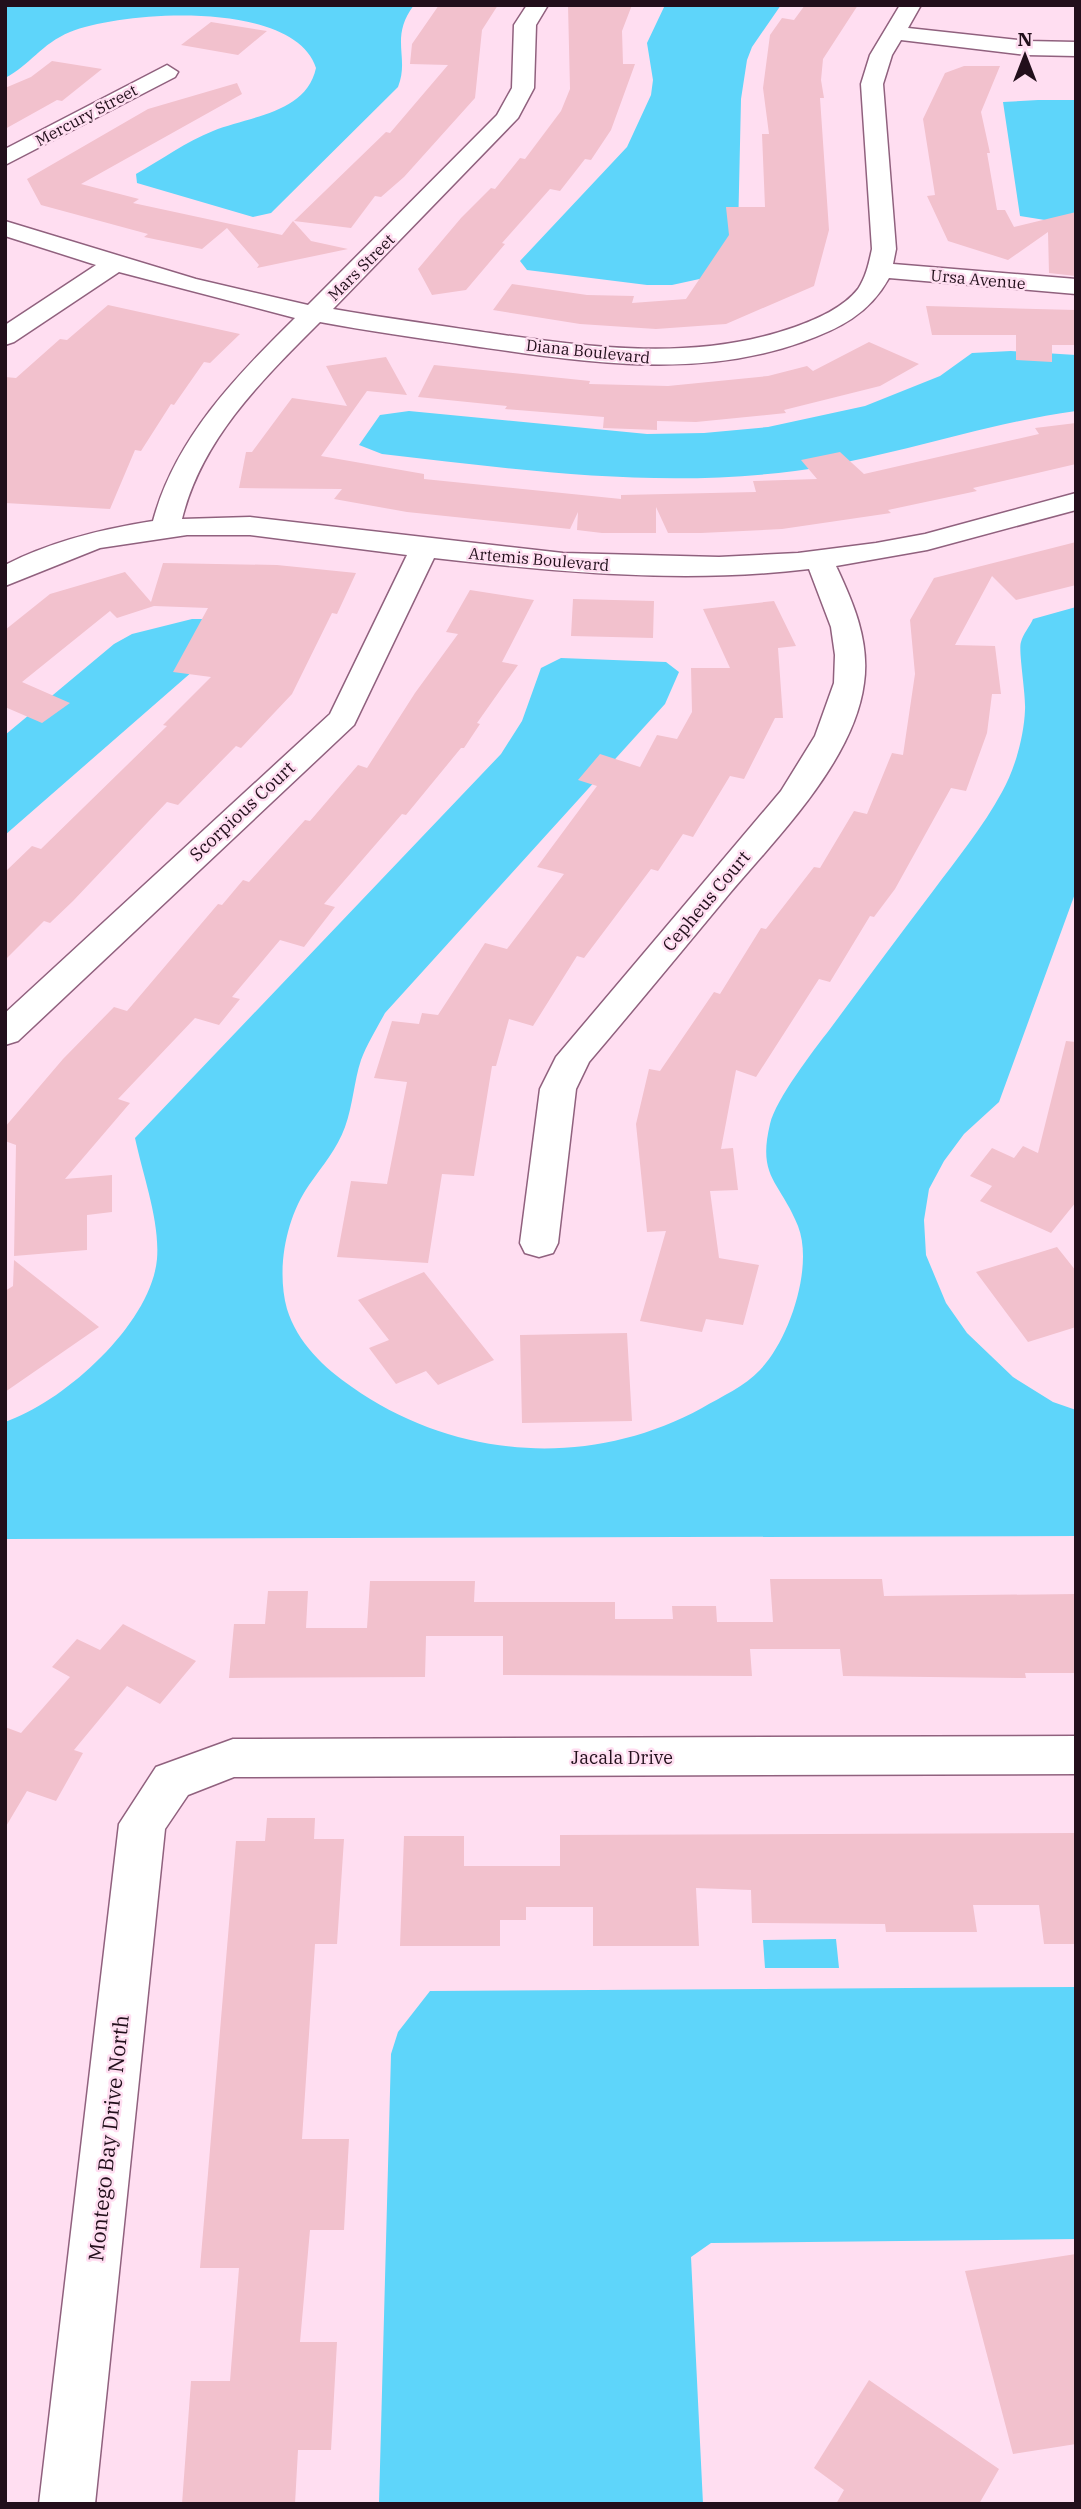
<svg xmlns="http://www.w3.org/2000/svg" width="1081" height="2509" font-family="'IBM Plex Serif',serif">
<rect width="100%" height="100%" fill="#ffdef1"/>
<path fill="#5ed5fa" d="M5,5H414C389,38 410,57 398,87L271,213L253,217L137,183L136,174C161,160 187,141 213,131C249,116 306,114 316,68C295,0 125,10 70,32C41,44 30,65 5,78Z
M665,5H781L752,47L747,60L741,99L738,233L704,278L672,285H647L527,270L520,261L627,147L651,95L653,80L647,43Z
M1038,100H1076V225L1020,216L1003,102Z
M1011,351L1076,355V411C981,424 890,458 795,471C655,489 522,470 382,454L359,445L380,415L409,411L647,434L704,433L768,427L865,406L940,376L972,353Z
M1076,607V891L999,1102L964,1134L944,1161L929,1189L924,1220L926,1255L946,1303L967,1333L1013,1377L1053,1402L1076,1410V1536L5,1539V1422C64,1402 151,1324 157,1259C160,1221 143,1176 135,1138L501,754L522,721L541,668L561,658L666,662L679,672L665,704L385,1013C377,1028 367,1044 361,1060C354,1081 353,1105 345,1127C337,1149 323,1165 309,1185C286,1218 276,1269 287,1309C297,1342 324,1368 352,1387C455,1460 591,1469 702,1408C721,1397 745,1386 760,1370C789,1340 814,1267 798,1226C780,1181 757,1178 770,1124C776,1099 813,1051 830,1029C864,983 898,937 933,891C956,860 983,827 1002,792C1015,769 1024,736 1025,710C1026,694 1018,650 1021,642C1023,634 1030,626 1033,619Z
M192,619H226L193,671L5,835V735L114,644L132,634Z
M836,1939L839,1968H765L763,1940Z
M1076,1987V2239L711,2243L691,2257L703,2504H379L391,2054L398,2032L430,1991Z"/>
<path fill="#f2c1cd" d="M439,5H498L482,30L475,98L404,177L381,197L375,196L351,228L294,221L386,132L390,133L448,65L410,64L412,44Z
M568,5H632L622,31L623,64H635L611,130L591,160L585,159L560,191L550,189L502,243L505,244L466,290L432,295L418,269L461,218L491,188L495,189L520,158L525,159L561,111L570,89Z
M805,5H858L823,59L821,80L824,98H820L829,230L814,286L726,324L656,329L580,324L493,310L512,284L587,295L634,296L632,303L686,299L729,235L726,207H765L762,134H769L763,88L770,35L782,18L794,20Z
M211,22L267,31L238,55L181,45Z
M52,61L102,69L62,101L57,100L5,129V88L31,77Z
M964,66H1000L981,112L990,153H987L997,210H1005L1014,227L1076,212V276L1049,273L1048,232L1008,260L948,241L927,196L935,195L923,119L945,73Z
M237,83L242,94L81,184L139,199L133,203L282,235L293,221L311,241L348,249L257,268L259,265L227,228L202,249L144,237L148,234L41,205L27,179L148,109Z
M108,305L240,334L210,363L204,362L174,405L171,404L141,451L135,450L110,509L5,503V377L16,378L60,339L67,340Z
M926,306L1076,310V345H1052V362L1016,360V335H932Z
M869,342L919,364L880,386L784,410L786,413L696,422L657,421V430L603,428L604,417L505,409L507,406L418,397L434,365L590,381L589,384L668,386L768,376L807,366L813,371Z
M386,357L407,395L367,391L321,456L424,474V479L621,499V495L756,492L753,481L817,479L801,460L840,452L864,474L1039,434L1035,428L1076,423V464L973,488L977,491L888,510L891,513L782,529L701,533H668L656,507V533H602L577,530L578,512L570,529L407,512L334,499L342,489L239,488L246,452H252L292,398L347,406L326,366Z
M1076,542V585L1016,600L992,576L955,645L995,646L1001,694H992L987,733L966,791L951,788L895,889L874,917L870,916L830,982L819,979L756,1077L736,1070L721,1149L733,1148L738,1190L710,1191L719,1258L759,1265L743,1325L706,1319L702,1332L640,1321L666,1231L647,1232L636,1124L649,1069L660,1071L714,992L720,994L761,928L766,929L814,867L820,868L854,811L867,814L892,753L903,755L915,674L910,620L934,578Z
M163,563L277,565L356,573L337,614L332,613L292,694L241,748L236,746L178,805L167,802L73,901L50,923L44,921L5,960V872L32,846L41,849L167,726L163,725L211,677L173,672L208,608L154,606L117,618L110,611L22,682L70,703L42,723L5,707V630L50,594L125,572L151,602Z
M470,590L534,600L502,662L518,665L477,723L480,724L464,748H461L406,815L402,814L324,904L335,907L304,947L280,940L232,997L240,999L219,1025L195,1018L118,1099L130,1103L65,1179L112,1175V1212L87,1215V1250L14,1256L16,1145L5,1141V1127L63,1059L114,1007L127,1011L218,904L222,905L243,880L249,882L305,820L310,821L358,765L367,768L415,693L458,634L446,632Z
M573,599L654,601L653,638L571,636Z
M774,601L796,646L778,648L783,718H775L744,779L730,776L693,837L683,834L658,871L651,869L584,958L577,956L533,1026L509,1019L496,1066H492L474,1176L442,1174L428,1263L337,1257L351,1181L387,1184L407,1082L374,1078L392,1021L419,1024L422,1013L438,1015L485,943L507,949L564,874L537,867L597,786L578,780L600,754L640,767L657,735L677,739L692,712L691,668H730L703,609Z
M1066,1041L1076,1042V1202L1051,1233L980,1201L992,1186L970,1176L992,1148L1014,1158L1023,1146L1038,1153Z
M1057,1247L1076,1271V1327L1028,1342L976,1272Z
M14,1260L99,1327L5,1392V1291L13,1286Z
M424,1272L494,1360L438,1385L426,1371L396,1384L369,1348L389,1340L358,1300Z
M627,1333L632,1421L522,1423L520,1335Z
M770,1579H882L884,1596L1076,1594V1673H1025L1026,1678L843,1676L840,1649H750L752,1676L503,1675V1636H426L425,1677L229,1678L234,1624H265L268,1591H308L306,1628H367L370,1581H475L474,1602H615V1619H673L672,1606H716L717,1622H773Z
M123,1624L196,1661L160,1704L127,1686L74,1750L83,1753L56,1801L27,1791L5,1828V1727L21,1733L70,1677L52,1667L77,1639L100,1650Z
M267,1818H315L314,1839H344L337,1944H315L302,2139H349L344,2230H310L300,2342H337L331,2450H298L295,2504H182L191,2381H230L239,2268H200L236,1841H265Z
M1076,1833V1944H1044L1039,1905H973L977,1932H886L885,1924L752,1923L751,1890L696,1888L699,1946H593V1907H526V1920H500V1946H400L404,1836H464V1866H560V1835Z
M1076,2254V2444L1013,2454L965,2271Z
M869,2380L999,2469L979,2504H836L844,2490L814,2468Z"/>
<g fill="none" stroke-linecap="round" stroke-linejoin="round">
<g stroke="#90617e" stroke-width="3">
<path id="minor" d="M527,5H548L536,25L534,88L518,118L333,309C385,318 438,325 490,333C592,348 696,362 795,327C817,319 843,308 858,289C866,277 869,263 872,249L861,84L870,55L900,5H921L908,28L1026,41L1076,42V56L1026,55L901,40L892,55L883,84L896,249L893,264L1076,279V294L889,278C869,314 839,329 802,342C693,381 578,361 466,345C418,338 368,331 320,322C263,379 202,438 182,519L250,517L563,553L719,557L798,553L876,543L925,534L1076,493V510L927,550L836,566C853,602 870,641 864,683C854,762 775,839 725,899C680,953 635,1008 589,1062L576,1089L558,1243L553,1253L539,1257L525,1253L520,1243L540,1089L556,1057L781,791L815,736L834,683L835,655L831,627L809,569C685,584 557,572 434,558L354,725L18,1041L5,1045V1013L330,714L407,555L250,535H187L100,548L5,586V565C52,541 102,529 153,521C175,439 236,376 295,318L119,272L14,342L5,345V325L96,265L5,236V221L196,279L308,305L497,115L512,88L514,25Z
M167,65L178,72L175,77L5,165V149Z
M1076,1736V1774L234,1777L188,1795L165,1829L95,2504H39L119,1824L156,1767L233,1739Z"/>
</g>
<use href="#minor" fill="#fff" fill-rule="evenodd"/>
</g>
<g text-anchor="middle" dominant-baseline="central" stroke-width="5" stroke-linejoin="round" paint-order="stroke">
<g font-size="16" fill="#220f1b" stroke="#ffdef1">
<text transform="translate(86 115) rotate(-28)">Mercury Street</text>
<text transform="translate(361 267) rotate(-45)">Mars Street</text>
<text transform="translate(978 279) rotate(5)">Ursa Avenue</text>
<text transform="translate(588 351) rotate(6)">Diana Boulevard</text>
<text transform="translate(539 559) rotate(5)">Artemis Boulevard</text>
</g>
<g font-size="18" fill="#220f1b" stroke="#ffdef1">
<text transform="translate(242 811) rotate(-43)">Scorpious Court</text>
<text transform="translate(706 901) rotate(-50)">Cepheus Court</text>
<text x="622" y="1757">Jacala Drive</text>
</g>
<g font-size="21" fill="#220f1b" stroke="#ffdef1">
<text transform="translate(108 2138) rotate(-84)">Montego Bay Drive North</text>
</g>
</g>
<rect width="1081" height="2509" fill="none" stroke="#220f1b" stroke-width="14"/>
<g transform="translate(1025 56)" stroke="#ffdef1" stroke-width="5" paint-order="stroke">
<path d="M0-5L12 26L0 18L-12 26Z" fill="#220f1b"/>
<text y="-10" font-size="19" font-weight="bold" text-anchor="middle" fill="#220f1b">N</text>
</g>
</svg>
